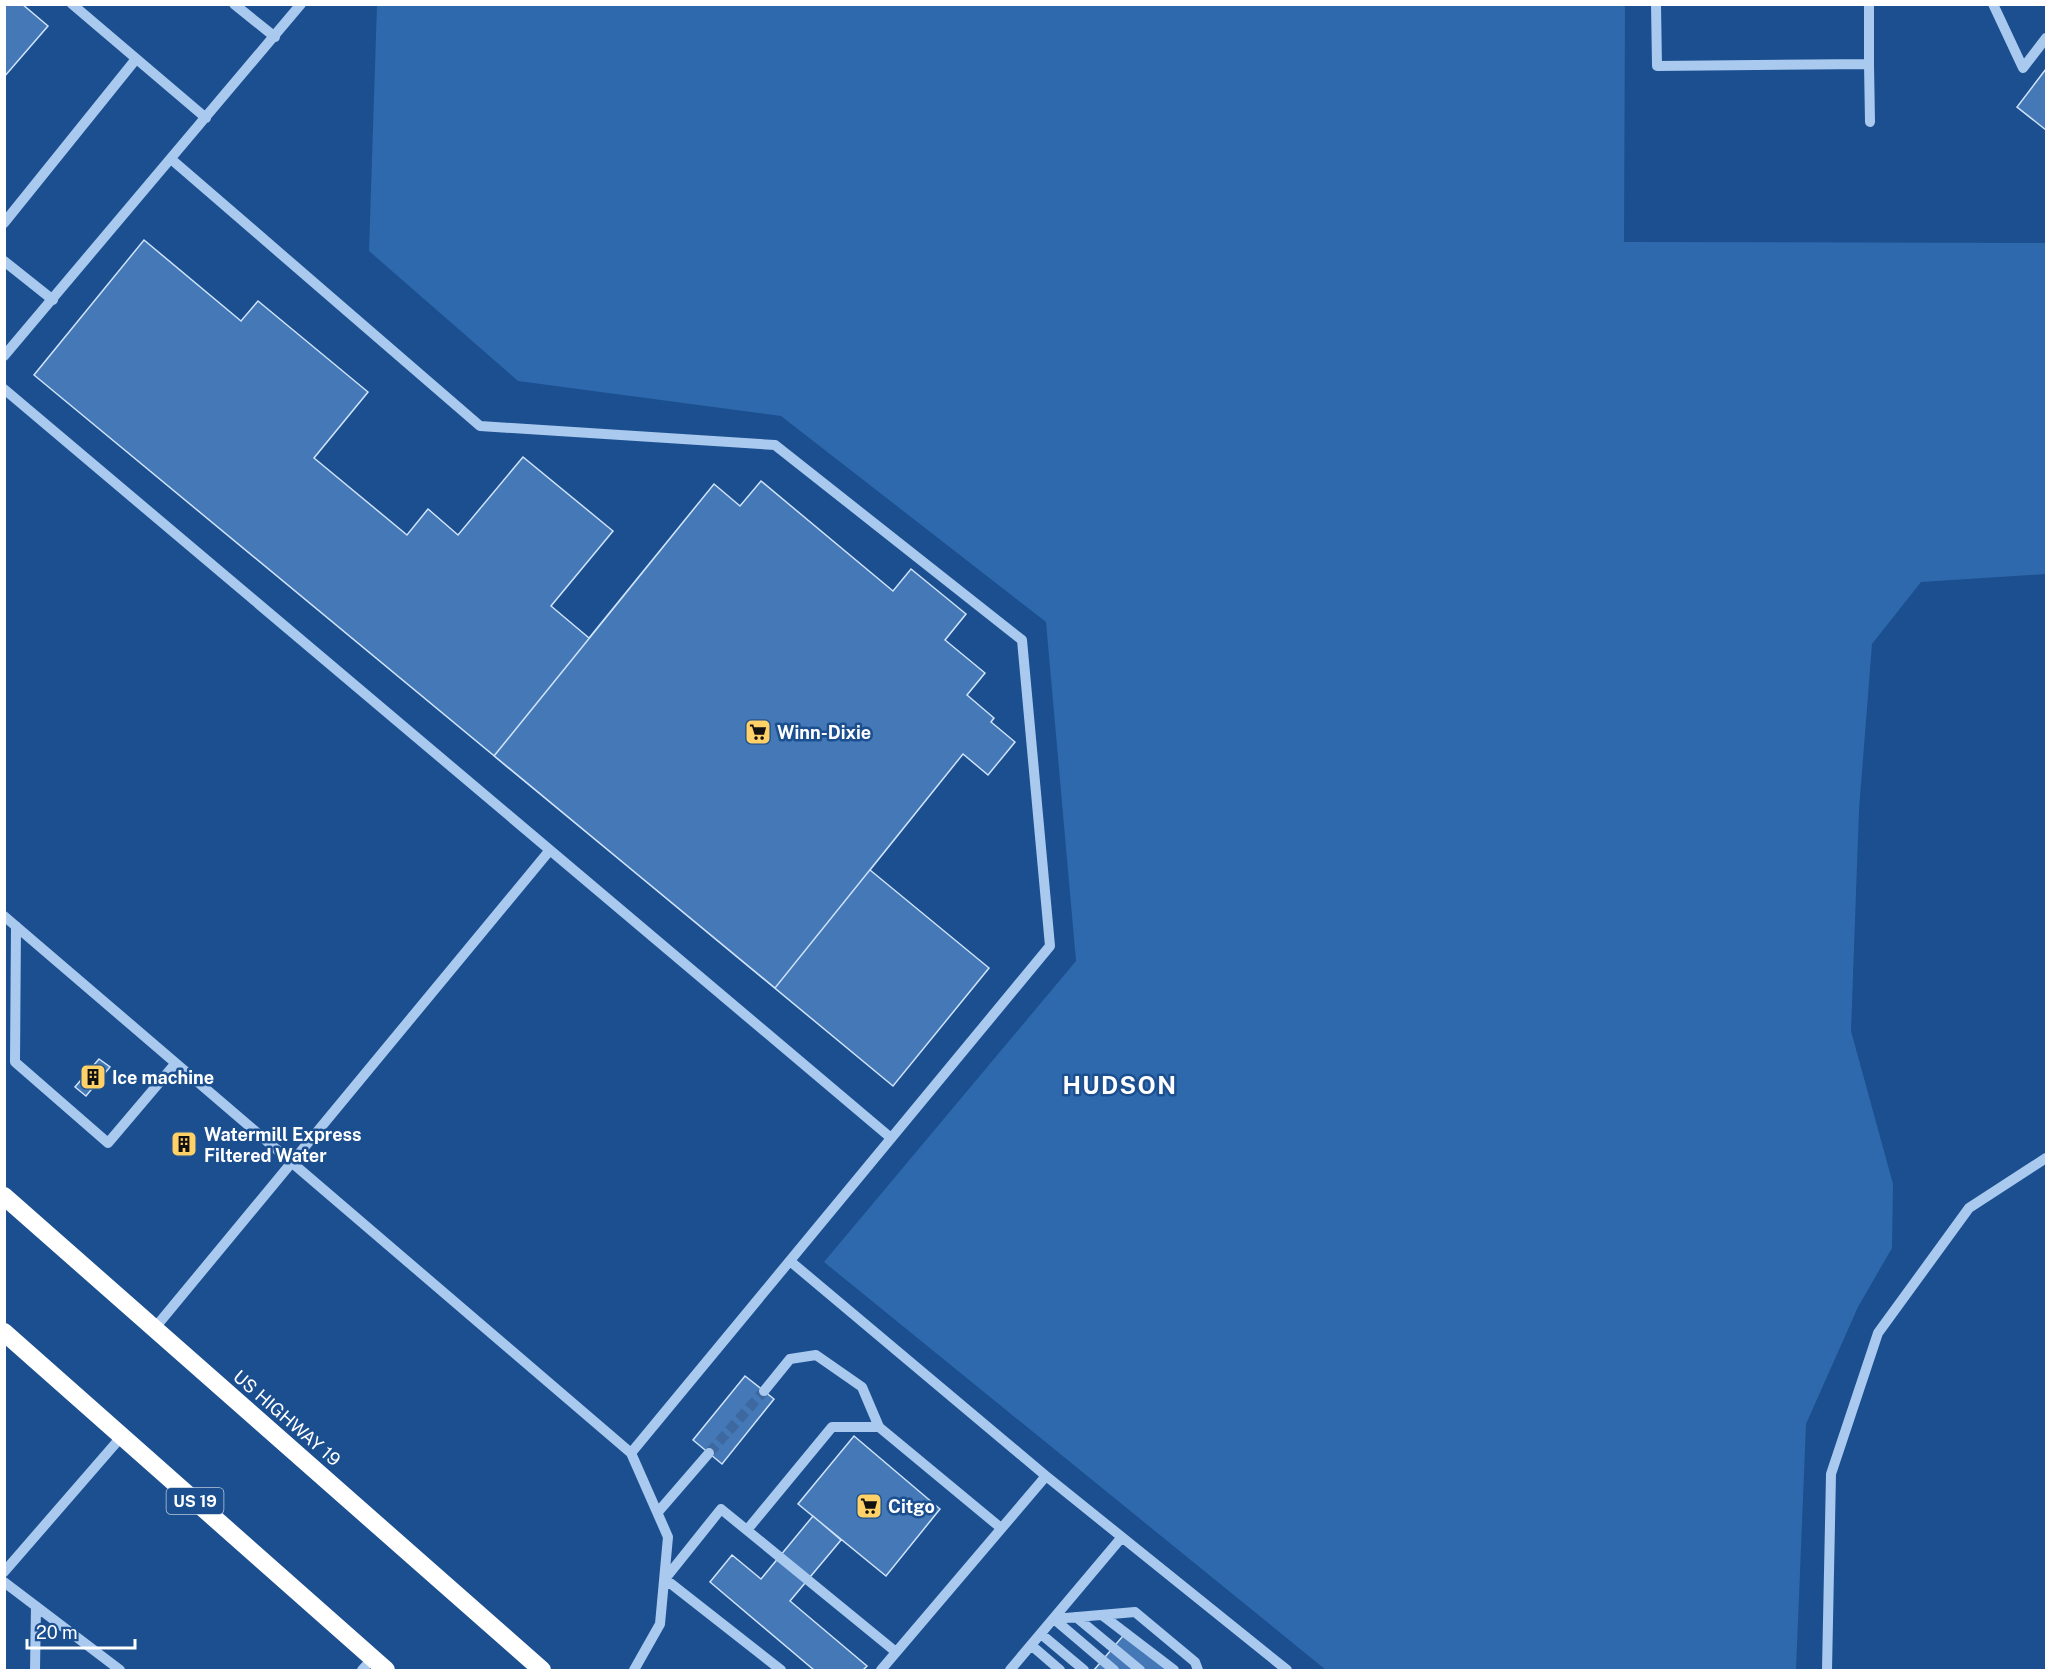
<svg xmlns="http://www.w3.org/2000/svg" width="2051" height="1675" font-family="'Public Sans',sans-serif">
<rect width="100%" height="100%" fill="#1b4f8f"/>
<path fill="#2e69ad" d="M377,5H1622L1625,7L1624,242L2046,243V574L1921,582L1872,644L1859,810L1851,1031L1893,1184L1892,1248L1858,1307L1806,1424L1796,1670H1326L824,1262L1076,961L1046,622L781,416L518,381L369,251Z"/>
<path fill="#4478b7" stroke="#cfe3fa" stroke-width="1.5" d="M4,4H22L48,26L4,77Z
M2046,69V130L2017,107Z
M144,240L241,321L258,301L368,392L314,458L407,535L428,509L458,535L523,457L613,531L551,606L589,638L714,484L740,506L761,481L893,591L911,569L966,614L945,640L985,673L967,695L994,718L991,722L1015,742L988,775L963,754L870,870L989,968L893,1086L34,375Z
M761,481L893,591L911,569L966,614L945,640L985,673L967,695L994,718L991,722L1015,742L988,775L963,754L775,988L494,756L714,484L740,506Z
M99,1059L110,1067L86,1096L75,1087Z
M184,1137L190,1140L191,1149L184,1153L177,1149V1139Z
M745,1376L774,1399L722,1464L693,1440Z
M854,1436L940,1509L886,1576L798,1504Z
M813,1516L841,1540L790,1601L867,1666L863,1670H814L710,1582L732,1555L761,1579Z
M1128,1630L1169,1670H1094Z"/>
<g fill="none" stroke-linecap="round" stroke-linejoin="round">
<path stroke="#3d69a0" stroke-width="10" stroke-dasharray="10 5" stroke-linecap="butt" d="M709,1453L764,1391"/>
<path stroke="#a9c9ee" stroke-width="10" d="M72,4L206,118
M234,4L275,37
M1656,4L1657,66L1869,64V4
M1993,4L2023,68L2046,38
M1869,64L1870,122
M171,159L480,426L775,445L1022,640L1050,946L631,1453
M4,223L136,59
M4,261L53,300
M4,356L301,4
M4,389L891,1138
M4,916L631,1453L668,1537L660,1624L634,1670
M16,926L15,1062L108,1143L175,1064
M790,1261L1046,1476L1287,1670
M154,1329L550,850
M764,1391L790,1359L816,1355L862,1387L879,1427
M658,1512L709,1453
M747,1530L832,1427H879L1001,1528
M4,1572L122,1436
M4,1582L120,1670
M1102,1615L1174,1670
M1076,1617L1140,1670
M1054,1619L1135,1612L1195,1662L1198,1670
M1054,1619L1114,1670
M1041,1634L1084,1670
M1031,1645L1060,1670
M35,1670L36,1606
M362,1670L372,1659
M781,1670L665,1579L721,1509L896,1652
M881,1670L1046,1476
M1010,1670L1122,1537
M1827,1670L1831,1474L1878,1333L1969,1208L2046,1158"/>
<path stroke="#fff" stroke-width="18" d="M4,1196L542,1670
M4,1332L386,1670"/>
</g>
<defs>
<g id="supermarket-square" transform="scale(1.35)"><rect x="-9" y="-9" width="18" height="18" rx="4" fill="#ffd166" stroke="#1b4f8f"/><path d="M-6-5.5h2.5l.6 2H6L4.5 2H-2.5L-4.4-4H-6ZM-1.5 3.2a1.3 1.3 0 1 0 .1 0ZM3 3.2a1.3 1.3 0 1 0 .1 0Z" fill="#111"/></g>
<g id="building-square" transform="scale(1.35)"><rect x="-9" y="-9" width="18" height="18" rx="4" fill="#ffd166" stroke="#1b4f8f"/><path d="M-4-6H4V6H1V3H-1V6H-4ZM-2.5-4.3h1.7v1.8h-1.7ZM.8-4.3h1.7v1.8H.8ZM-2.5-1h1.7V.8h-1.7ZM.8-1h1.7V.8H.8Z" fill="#111"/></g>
</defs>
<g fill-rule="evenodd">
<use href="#supermarket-square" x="758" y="732"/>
<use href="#building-square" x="93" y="1077"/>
<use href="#building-square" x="184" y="1144"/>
<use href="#supermarket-square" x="869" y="1506"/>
</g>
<g text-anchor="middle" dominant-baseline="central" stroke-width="5" stroke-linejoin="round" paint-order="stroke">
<rect fill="#1b4f8f" stroke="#bbcadd" stroke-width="1.5" x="166.5" y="1488" width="57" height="26" rx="4.5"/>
<g font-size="16" font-weight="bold" fill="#fff">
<text x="195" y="1501">US 19</text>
</g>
<g font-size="18" font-weight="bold" fill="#fff" stroke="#1b4f8f" text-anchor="start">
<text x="777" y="732">Winn-Dixie</text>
<text x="112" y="1077">Ice machine</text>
<text x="204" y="1134">Watermill Express<tspan x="204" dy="21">Filtered Water</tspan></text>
<text x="888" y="1506">Citgo</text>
</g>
<g font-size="18" fill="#fff" stroke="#1b4f8f">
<text transform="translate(287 1418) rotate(41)">US HIGHWAY 19</text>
</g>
<g font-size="24" font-weight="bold" letter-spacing="1.5" fill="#fff" stroke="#1b4f8f">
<text x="1120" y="1085">HUDSON</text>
</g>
</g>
<rect width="2051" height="1675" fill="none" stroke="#ffffff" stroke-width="12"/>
<path d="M27 1639v9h108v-9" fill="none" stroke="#ffffff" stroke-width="3"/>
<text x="36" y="1639" font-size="18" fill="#ffffff" stroke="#1b4f8f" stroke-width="4.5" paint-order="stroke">20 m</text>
</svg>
